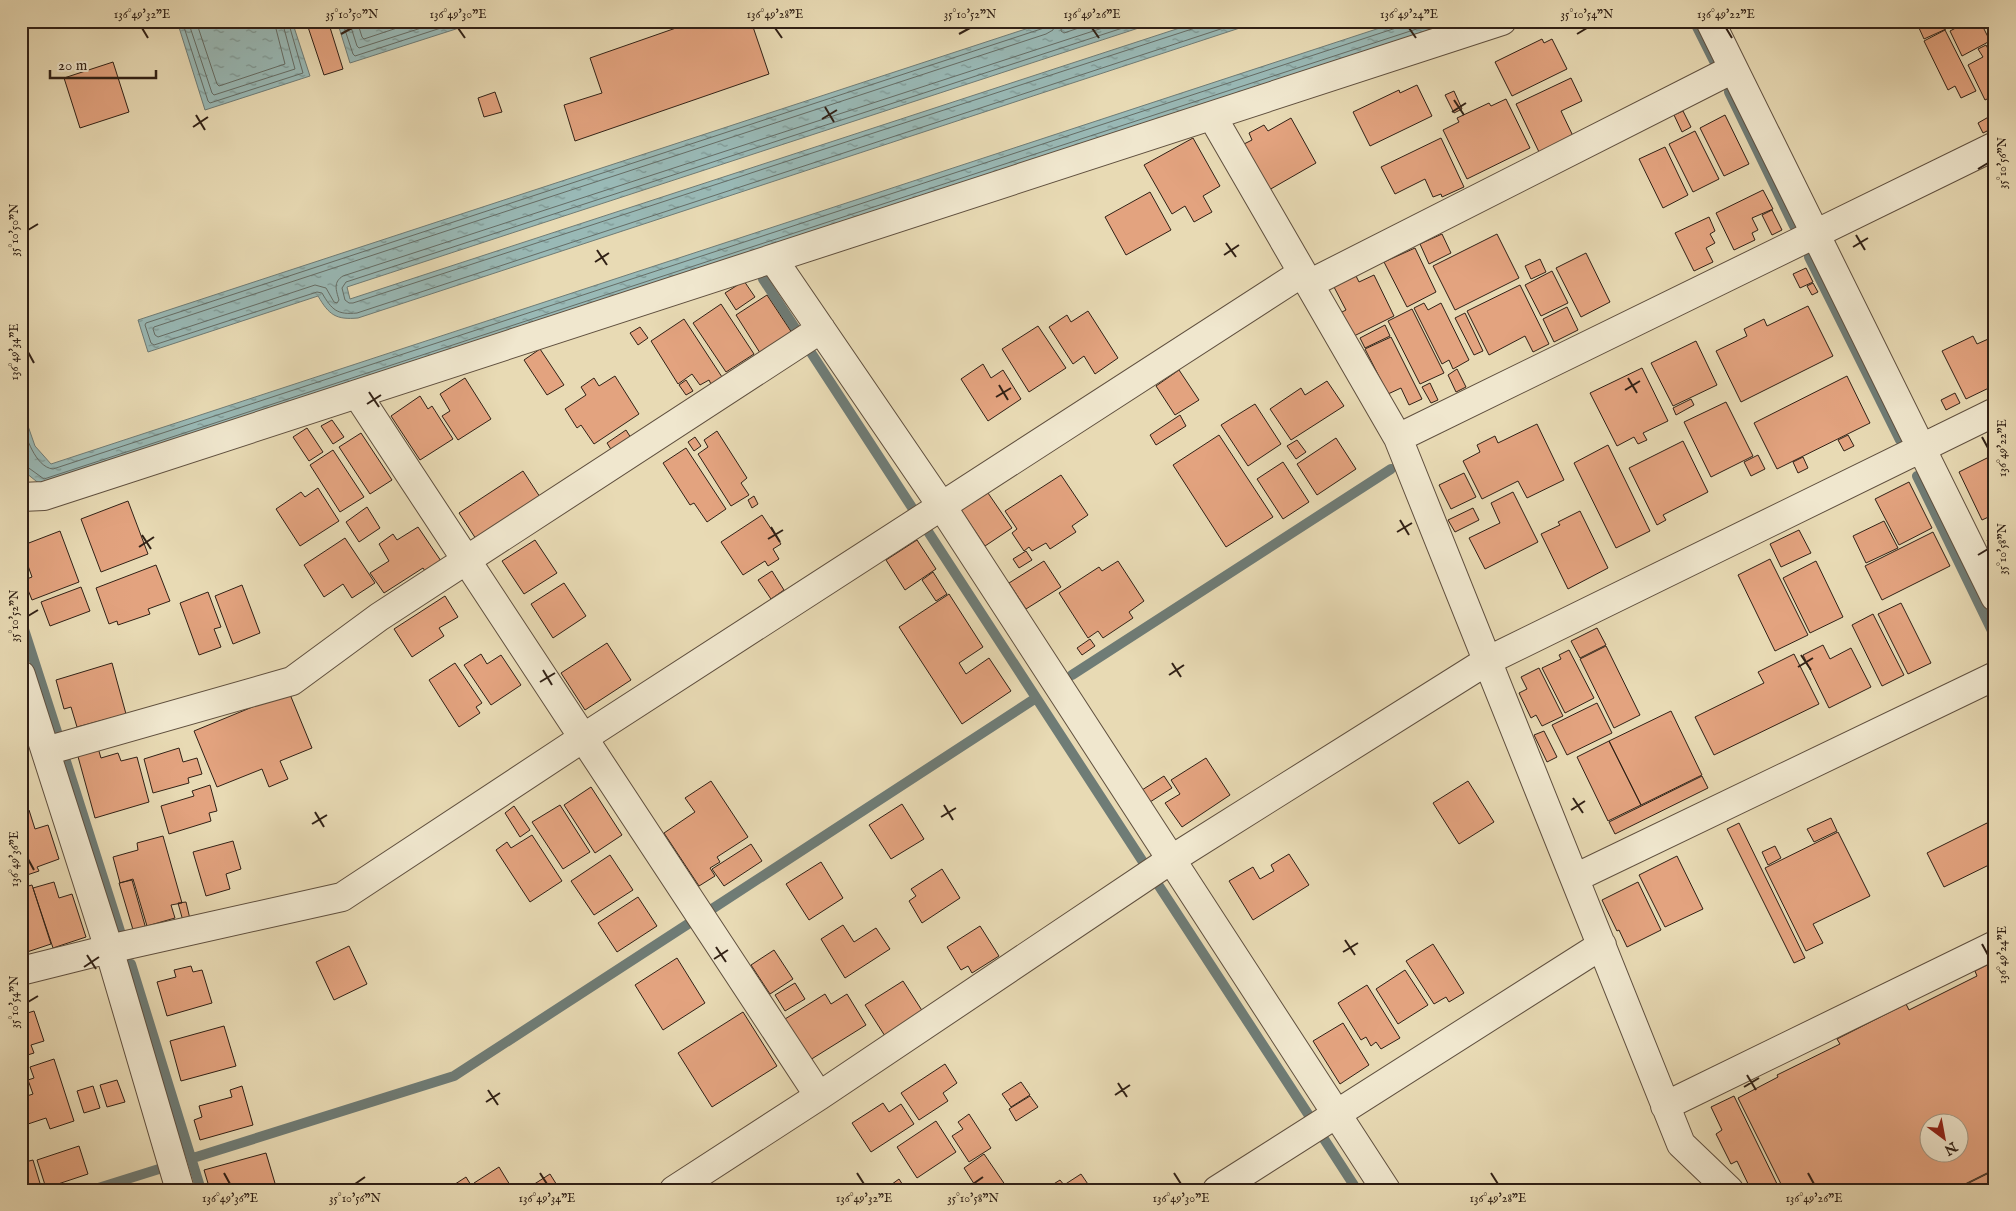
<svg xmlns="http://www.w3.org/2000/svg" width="2016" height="1211" font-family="'IM FELL English',serif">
<defs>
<pattern id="water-ripples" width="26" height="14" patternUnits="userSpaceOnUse" patternTransform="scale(1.25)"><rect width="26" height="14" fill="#99b9b6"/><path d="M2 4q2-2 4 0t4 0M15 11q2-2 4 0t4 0" fill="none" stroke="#7d9693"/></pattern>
</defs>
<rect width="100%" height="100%" fill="#e8dab4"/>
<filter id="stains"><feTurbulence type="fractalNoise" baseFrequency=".004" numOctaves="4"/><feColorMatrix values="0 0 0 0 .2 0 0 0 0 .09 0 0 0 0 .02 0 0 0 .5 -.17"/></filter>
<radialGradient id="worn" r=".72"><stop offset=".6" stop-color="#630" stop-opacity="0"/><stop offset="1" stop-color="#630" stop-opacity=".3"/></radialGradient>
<path fill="url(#water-ripples)" stroke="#6f7c76" d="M177,21H292L310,76L205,110Z
M337,21H456L459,28L350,63Z
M1050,21H1160L347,287L350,299L1201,21H1261L358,318C336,320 329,315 318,296L148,352L138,320Z
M1401,21H1457L41,485L21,469V406L35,446L51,464Z"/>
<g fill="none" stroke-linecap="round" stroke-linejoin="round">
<path stroke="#656d66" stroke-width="1" d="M182,21L208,101L210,103L303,73L288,21
M188,21L212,93L214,95L295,69L282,21
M196,21L217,84L219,86L285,64L274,21
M342,21L353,54L355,56L450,25L452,21
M349,21L357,46L359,48L443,21
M357,21L362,37L364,39L418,21
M1049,21L1048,26L1044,28L146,323L145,325L151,343L154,345L317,292L322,293C332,310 337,315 357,313L1245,21
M1055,21L1053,30L1046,34L154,327L153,329L155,335L158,337L315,285L326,288L334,302L337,303L339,300C336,290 333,282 343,276L1124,21
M1062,21L1061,31L1064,33L1099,21
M1144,21L346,282L342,288L345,300L349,303H353L1195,28L1199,26V21
M21,422C26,436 35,467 53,469L1396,28L1399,26L1400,21
M21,465L26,466L44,479L1441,21"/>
<path stroke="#6f7c76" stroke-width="10" d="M1694,21L1715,63
M1729,92L1794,226
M1809,257L1900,440
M763,279L799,334
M808,348L913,509
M1917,476L1995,637
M927,530L1145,865
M21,620L59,738
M1072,675L1391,469
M64,755L120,931
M1159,886L1308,1114
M712,909L1036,698
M131,964L201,1190
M1324,1139L1357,1190
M193,1158L454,1076L688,924
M92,1190L159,1169"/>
</g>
<path fill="#e3a37f" stroke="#312116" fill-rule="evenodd" d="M306,21H328L343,69L324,75Z
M696,21H751L769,74L575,141L564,105L602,93L590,58Z
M1932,21H1942L1946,29L1924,39L1919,28Z
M1969,21H1980L1990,41L1962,56L1950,31Z
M1986,21H1995V44L1984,22Z
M1945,30L1976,91L1961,98L1955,86L1948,90L1924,41Z
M1542,39L1544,43L1552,39L1567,69L1512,96L1495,62Z
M1986,45L1995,62V95L1985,100L1968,65L1983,57L1978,49Z
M113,62L129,112L80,128L64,78Z
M1571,78L1582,101L1561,111L1573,136L1539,152L1516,104Z
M1417,85L1432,116L1370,146L1353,112L1399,90L1400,93Z
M1454,91L1462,109L1454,113L1445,95Z
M495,92L502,112L484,117L478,98Z
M1506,99L1530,148L1467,179L1443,130L1459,122L1457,118L1489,103L1491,106Z
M1683,111L1691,127L1682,132L1674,115Z
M1725,115L1749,164L1724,176L1700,128Z
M1992,115L1995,119V127L1983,133L1978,123Z
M1291,118L1316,163L1269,190L1244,144L1252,140L1249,133L1264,125L1268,131Z
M1695,131L1719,179L1693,192L1669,144Z
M1193,138L1220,186L1203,196L1212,212L1194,222L1185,206L1172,214L1144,165Z
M1441,138L1464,187L1442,197L1441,194L1433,197L1425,179L1395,194L1381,167Z
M1665,147L1688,195L1663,208L1639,159Z
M1763,190L1773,209L1752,218L1758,230L1752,233L1755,240L1734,250L1716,213Z
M1150,192L1171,230L1126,255L1105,217Z
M1772,210L1782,230L1772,235L1762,215Z
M1709,217L1715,231L1710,234L1715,243L1706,248L1713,262L1694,271L1675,233Z
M1442,234L1451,253L1429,264L1420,244Z
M1497,234L1519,278L1455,310L1433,266Z
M1415,248L1436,292L1407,307L1384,262Z
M1586,253L1610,302L1581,317L1556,268Z
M1540,259L1546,272L1531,279L1525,266Z
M1806,268L1813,282L1800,288L1793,274Z
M1552,271L1568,303L1541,316L1525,285Z
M1374,275L1394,316L1352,337L1340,313L1346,310L1334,287L1356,276L1359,282Z
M744,281L755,297L736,310L725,293Z
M1813,283L1818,292L1812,295L1807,286Z
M1520,285L1549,344L1533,352L1525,336L1489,355L1467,311Z
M767,295L794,336L762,356L736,315Z
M1424,303L1428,310L1441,303L1469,360L1453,369L1449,360L1442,364L1414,308Z
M721,304L754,354L726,372L693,323Z
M1808,306L1833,356L1741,402L1716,351L1747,336L1744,329L1764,319L1767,326Z
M1567,307L1578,330L1554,342L1543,319Z
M1412,309L1444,373L1420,384L1388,321Z
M1088,311L1118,358L1095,374L1084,356L1073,364L1049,327L1067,315L1071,322Z
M1465,313L1483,351L1474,355L1455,318Z
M684,319L722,377L711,384L709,380L700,385L692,374L678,384L651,341Z
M1385,325L1390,336L1365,348L1360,338Z
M1038,326L1066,368L1029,392L1002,349Z
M640,327L648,338L638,345L630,333Z
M1973,336L1977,344L1995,336V385L1966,399L1942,351Z
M1391,337L1422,399L1409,405L1401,388L1388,394L1365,349Z
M1696,341L1717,385L1673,406L1651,363Z
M540,349L564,385L547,395L524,360Z
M983,364L991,378L1003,370L1021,399L988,421L961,379Z
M1642,368L1668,421L1643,433L1647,440L1638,444L1634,437L1617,446L1590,393Z
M1457,369L1466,387L1456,392L1448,375Z
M1179,370L1199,400L1175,415L1156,386Z
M615,376L639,414L594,444L581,425L577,428L565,409L586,395L581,387L594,378L599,386Z
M1847,376L1870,423L1777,469L1754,423Z
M465,378L491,419L458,440L442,416L450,411L440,394Z
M686,380L693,391L686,395L679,385Z
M1327,381L1344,406L1291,440L1270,409L1301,388L1305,395Z
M1430,383L1438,400L1431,403L1422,387Z
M1955,393L1960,403L1946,410L1941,400Z
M420,396L428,409L432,406L453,439L420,460L391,416Z
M1691,399L1694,405L1676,415L1673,408Z
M1726,402L1753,456L1711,477L1684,422Z
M1255,404L1281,444L1248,466L1221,425Z
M1180,415L1186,426L1156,445L1150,435Z
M332,420L344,437L333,444L321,426Z
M1537,424L1564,480L1527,498L1518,481L1482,499L1463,461L1480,452L1477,445L1495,436L1498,443Z
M307,428L323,452L309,461L293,437Z
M626,430L631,438L612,451L607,443Z
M717,431L747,478L741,483L749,495L731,506L698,454L708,447L704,440Z
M361,433L392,480L370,494L339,447Z
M1219,435L1273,517L1226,547L1173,465Z
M1848,435L1854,446L1844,451L1838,440Z
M695,437L701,446L694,451L688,442Z
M1336,438L1356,469L1317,495L1297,464Z
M1297,440L1306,452L1296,459L1287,446Z
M1683,441L1708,492L1663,515L1666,520L1657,525L1629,468Z
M1608,445L1650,531L1616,548L1574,463Z
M686,448L726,509L707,522L694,503L690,505L663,463Z
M333,450L364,497L340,512L310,465Z
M1995,454V514L1982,520L1959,472Z
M1758,455L1765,469L1751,476L1744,462Z
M1803,457L1808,468L1798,473L1793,462Z
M1283,462L1309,502L1283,519L1257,479Z
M523,471L540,497L476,539L459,513Z
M1464,473L1476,497L1451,509L1439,485Z
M1061,475L1088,515L1072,526L1076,532L1050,549L1046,543L1032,551L1029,547L1024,551L1012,533L1017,529L1005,511Z
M1909,482L1932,528L1899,545L1875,499Z
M318,488L339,521L300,546L276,509L301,492L305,497Z
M1513,492L1538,542L1485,569L1469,538L1500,523L1491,503Z
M988,493L1012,528L985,546L961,510Z
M754,496L758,504L752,508L748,500Z
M128,501L148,554L101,572L81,519Z
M367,507L380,528L359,542L346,522Z
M1473,508L1479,520L1455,532L1448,520Z
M1580,511L1608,568L1568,589L1541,534L1560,525L1558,522Z
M762,515L781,544L773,549L779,559L768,566L765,561L743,575L721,542Z
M1884,521L1898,548L1866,563L1853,536Z
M418,527L441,561L425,571L423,568L384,593L370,573L389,561L379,544L393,534L397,540Z
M1799,530L1811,553L1781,567L1770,544Z
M60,531L79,582L32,600L24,580L32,577L21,546Z
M1933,532L1950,566L1882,600L1865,566Z
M1995,537V556L1987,540Z
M345,538L375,583L352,598L343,584L324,597L304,565Z
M535,540L557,573L524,594L502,561Z
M917,540L936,569L905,590L886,560Z
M1026,551L1032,560L1019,568L1013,559Z
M1770,559L1808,635L1775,651L1738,575Z
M1044,561L1061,587L1026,609L1009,583Z
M1118,561L1144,601L1129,612L1133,618L1103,638L1098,631L1088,638L1059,593L1099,567L1102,571Z
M1816,561L1843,617L1810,633L1783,578Z
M156,565L170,601L148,609L150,614L118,625L117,621L109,624L96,588Z
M772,571L784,590L771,599L758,580Z
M933,572L947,594L936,601L922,580Z
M564,583L586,616L553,638L531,604Z
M242,585L260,633L233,644L215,596Z
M81,587L90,611L50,626L41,602Z
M208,592L221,627L214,629L221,647L199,655L180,603Z
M949,594L983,647L959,663L966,674L989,658L1011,691L962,724L899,627Z
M445,596L458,617L439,628L444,636L412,657L394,629Z
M1901,603L1931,663L1908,674L1878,614Z
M1873,614L1904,675L1882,686L1852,625Z
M1597,628L1606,645L1580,658L1571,641Z
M1090,639L1095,646L1082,655L1077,648Z
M607,643L631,680L585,710L561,673Z
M1823,645L1830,659L1851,648L1871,687L1829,708L1803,655Z
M1606,646L1640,715L1614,728L1580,659Z
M1569,650L1594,698L1565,713L1542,668L1561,659L1559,655Z
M481,654L487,664L501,655L521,685L491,705L464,665Z
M1794,654L1819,704L1714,755L1695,717L1764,683L1758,672Z
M112,663L126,714L77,727L71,707L64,709L56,680Z
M455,663L482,703L476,707L480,713L459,727L429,680Z
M1539,668L1563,716L1542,726L1536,715L1531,718L1519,693L1527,689L1521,677Z
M289,692L312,748L280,761L288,779L269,787L262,769L217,787L194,731Z
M1597,703L1612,733L1567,755L1552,725Z
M1671,711L1702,775L1641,805L1609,741Z
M1544,731L1557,757L1547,762L1534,735Z
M1609,741L1641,805L1608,821L1577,757Z
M98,748L101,758L118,753L121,761L137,757L149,802L95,818L77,753Z
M179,748L183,762L197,758L202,774L188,778L189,783L153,793L144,759Z
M1206,758L1230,795L1182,827L1165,803L1180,794L1171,780Z
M1164,776L1172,788L1150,802L1142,790Z
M1702,776L1708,788L1615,834L1609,822Z
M711,781L748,837L717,857L720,862L710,868L715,876L699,886L664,833L695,812L685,798Z
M1468,781L1494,822L1459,844L1433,803Z
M210,785L217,811L209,813L211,821L169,834L161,806L194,796L192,791Z
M591,787L622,835L595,853L564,805Z
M902,804L924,839L891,859L869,825Z
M560,805L590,852L563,869L532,822Z
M514,806L530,830L520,837L505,813Z
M29,810L35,829L48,825L59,859L37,867L39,871L21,877V813Z
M1831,818L1837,831L1814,842L1807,829Z
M1995,819V862L1944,887L1927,853Z
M1739,823L1805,958L1794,963L1727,829Z
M1838,832L1870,896L1813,924L1823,943L1806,951L1765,868Z
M532,835L562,881L530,902L496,850L507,842L511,848Z
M163,836L182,903L171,905L175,918L147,926L133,879L120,883L113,857L138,850L137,843Z
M233,841L241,869L226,874L230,889L206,896L193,852Z
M751,844L762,861L724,886L712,869Z
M1775,846L1781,858L1768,865L1762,852Z
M1289,854L1309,885L1253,920L1229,881L1253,867L1260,879L1274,871L1271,865Z
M610,855L633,890L594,915L571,881Z
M1677,856L1703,909L1665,927L1639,875Z
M821,862L843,898L809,920L786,884Z
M942,869L960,898L922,923L909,901L916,896L911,889Z
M132,880L146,929L134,933L119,883Z
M54,882L59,898L72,894L86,937L53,948L33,888Z
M1638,882L1661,930L1627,947L1619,930L1617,931L1602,900Z
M32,885L51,944L24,953L21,944V888Z
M638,897L657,926L617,952L598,923Z
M186,902L190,919L183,921L178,903Z
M843,925L854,942L876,928L890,949L845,978L821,939Z
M980,926L999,956L972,973L968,966L961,970L947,947Z
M1433,944L1464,993L1449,1002L1446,997L1434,1004L1406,961Z
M349,946L367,984L334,1000L316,962Z
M774,950L793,979L770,994L751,965Z
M677,958L705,1003L663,1030L635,985Z
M1995,961V1169L1953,1190H1784L1738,1098L1778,1077L1777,1075L1840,1044L1837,1039L1906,1004L1909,1010L1977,976L1975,971ZM1928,1124H1958V1154H1928Z
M191,966L193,972L202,970L212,1003L167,1016L157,982L176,977L174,970Z
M1405,970L1428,1005L1398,1024L1376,989Z
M903,981L923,1012L885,1036L865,1005Z
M795,983L805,999L785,1011L775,995Z
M1367,985L1400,1038L1381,1049L1376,1042L1371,1046L1366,1037L1361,1040L1338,1003Z
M825,994L831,1004L847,994L866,1025L810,1060L785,1019Z
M34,1011L44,1041L31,1045L34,1053L21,1057V1015Z
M743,1012L777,1066L712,1107L678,1053Z
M1343,1023L1369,1065L1340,1084L1313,1041Z
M224,1026L236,1066L181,1081L170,1041Z
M54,1059L74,1121L50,1129L46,1118L28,1124L21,1098L33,1094L28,1080L34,1078L30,1067Z
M945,1064L957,1083L943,1093L948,1101L919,1120L901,1093Z
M117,1080L125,1102L107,1107L100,1085Z
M1021,1082L1030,1095L1011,1107L1002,1094Z
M93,1086L100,1108L84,1113L77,1091Z
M242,1086L253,1125L200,1140L194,1120L202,1117L199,1106L232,1097L230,1090Z
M1030,1096L1038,1107L1016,1121L1009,1109Z
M1734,1096L1780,1190H1751L1737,1161L1731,1164L1716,1134L1722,1130L1711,1107Z
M883,1103L889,1112L901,1104L914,1124L871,1152L852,1123Z
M969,1114L991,1148L969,1162L952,1136L963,1129L958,1122Z
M936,1121L956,1152L917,1178L897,1147Z
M79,1146L88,1174L46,1188L37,1160Z
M266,1153L277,1190H210L204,1170Z
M984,1154L1008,1189L1011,1187L1013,1190H978L964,1168Z
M33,1160L42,1190H24L21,1180V1163Z
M499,1167L513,1190H478L474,1183Z
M1995,1170V1188L1991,1190H1955Z
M550,1174L560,1190H525Z
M1081,1174L1092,1190H1044L1060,1180L1064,1185Z
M466,1177L474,1190H446Z
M899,1179L906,1190H884Z"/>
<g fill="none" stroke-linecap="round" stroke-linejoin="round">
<g stroke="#5f4f3e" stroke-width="30">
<path id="minor" d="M1710,21L1995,597
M1212,116L1398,438L1681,1144L1729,1190
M773,259L941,505L1386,1190
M1309,284L1733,69
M357,394L819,1096
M1398,438L1995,146
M21,497L44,496L1502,21
M21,675L109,949L180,1190
M46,751L292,681L379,617L821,329
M1575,878L1995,676
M21,971L109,949L342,897L583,738L1302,273
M1665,1106L1995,945
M674,1190L819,1096L1172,859L1487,661L1995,412
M1217,1190L1602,945"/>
</g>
<use href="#minor" stroke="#f0e7ce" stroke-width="28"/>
</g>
<path fill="none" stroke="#312116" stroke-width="2" d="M142,28L148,38M458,28L465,38M775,28L782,38M1092,28L1099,38M1409,28L1416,38M1726,28L1732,38M341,34L352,28M959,34L970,28M1577,34L1587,28M1454,100L1464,115M825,107L834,122M1452,112L1466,103M196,115L205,130M822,119L837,110M193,127L208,117M1978,169L1988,163M28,230L38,224M1856,235L1865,250M1226,243L1236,257M1853,247L1868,238M597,250L607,265M1224,255L1239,245M595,262L609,253M28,352L34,363M1628,378L1637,393M999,385L1008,400M1625,390L1640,381M369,392L379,407M996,397L1011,388M367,404L381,395M1982,437L1988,448M1400,520L1409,535M771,527L780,542M1397,532L1412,523M142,535L151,549M768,539L783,530M139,547L154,537M1978,555L1988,549M28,616L38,610M1801,655L1811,670M1172,663L1181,677M1798,667L1813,658M543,670L552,685M1169,675L1184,665M540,682L555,673M1573,798L1583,813M944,805L953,820M1571,810L1585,801M315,812L324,827M941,817L956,808M312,824L327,815M28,859L34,870M1345,940L1355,955M1982,944L1988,955M716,947L726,962M1343,952L1358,943M87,955L96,969M714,959L728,950M84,967L99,957M28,1002L38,996M1747,1075L1756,1090M1118,1083L1127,1097M1744,1087L1759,1078M488,1090L498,1105M1115,1095L1130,1085M486,1102L500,1093M224,1173L230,1184M540,1173L547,1184M857,1173L864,1184M1174,1173L1181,1184M1491,1173L1498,1184M1808,1173L1814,1184M355,1184L365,1177M973,1184L983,1177"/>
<rect width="2016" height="1211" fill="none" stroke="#e8dab4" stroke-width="55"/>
<g transform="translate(1944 1138) rotate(148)"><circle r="24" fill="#f0e7ce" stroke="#a49884"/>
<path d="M0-4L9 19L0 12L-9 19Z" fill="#8f2418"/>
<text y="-8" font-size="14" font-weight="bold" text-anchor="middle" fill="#312116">N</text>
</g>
<path d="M50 70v8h106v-8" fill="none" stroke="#312116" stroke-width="2.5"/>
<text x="58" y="70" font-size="15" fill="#312116" stroke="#f0e7ce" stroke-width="4" paint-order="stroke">20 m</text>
<rect x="28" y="28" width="1960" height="1156" fill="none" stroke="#312116" stroke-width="2"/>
<g font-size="12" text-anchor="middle" fill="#312116">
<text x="142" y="18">136°49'32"E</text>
<text x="352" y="18">35°10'50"N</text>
<text x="458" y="18">136°49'30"E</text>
<text x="775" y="18">136°49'28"E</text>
<text x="970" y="18">35°10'52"N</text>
<text x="1092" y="18">136°49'26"E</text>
<text x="1409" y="18">136°49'24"E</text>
<text x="1587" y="18">35°10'54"N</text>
<text x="1726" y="18">136°49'22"E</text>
<text transform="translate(2002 163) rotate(-90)" y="4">35°10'56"N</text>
<text transform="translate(14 230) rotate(-90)" y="4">35°10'50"N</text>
<text transform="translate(14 352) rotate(-90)" y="4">136°49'34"E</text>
<text transform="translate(2002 448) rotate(-90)" y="4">136°49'22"E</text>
<text transform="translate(2002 549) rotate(-90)" y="4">35°10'58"N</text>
<text transform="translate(14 616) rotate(-90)" y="4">35°10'52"N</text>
<text transform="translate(14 859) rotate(-90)" y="4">136°49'36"E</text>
<text transform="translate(2002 955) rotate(-90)" y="4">136°49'24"E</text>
<text transform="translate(14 1002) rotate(-90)" y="4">35°10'54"N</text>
<text x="230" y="1202">136°49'36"E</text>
<text x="355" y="1202">35°10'56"N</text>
<text x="547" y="1202">136°49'34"E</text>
<text x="864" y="1202">136°49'32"E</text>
<text x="973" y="1202">35°10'58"N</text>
<text x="1181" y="1202">136°49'30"E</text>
<text x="1498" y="1202">136°49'28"E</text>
<text x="1814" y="1202">136°49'26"E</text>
</g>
<rect width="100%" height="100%" filter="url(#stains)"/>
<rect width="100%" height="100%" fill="url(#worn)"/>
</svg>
